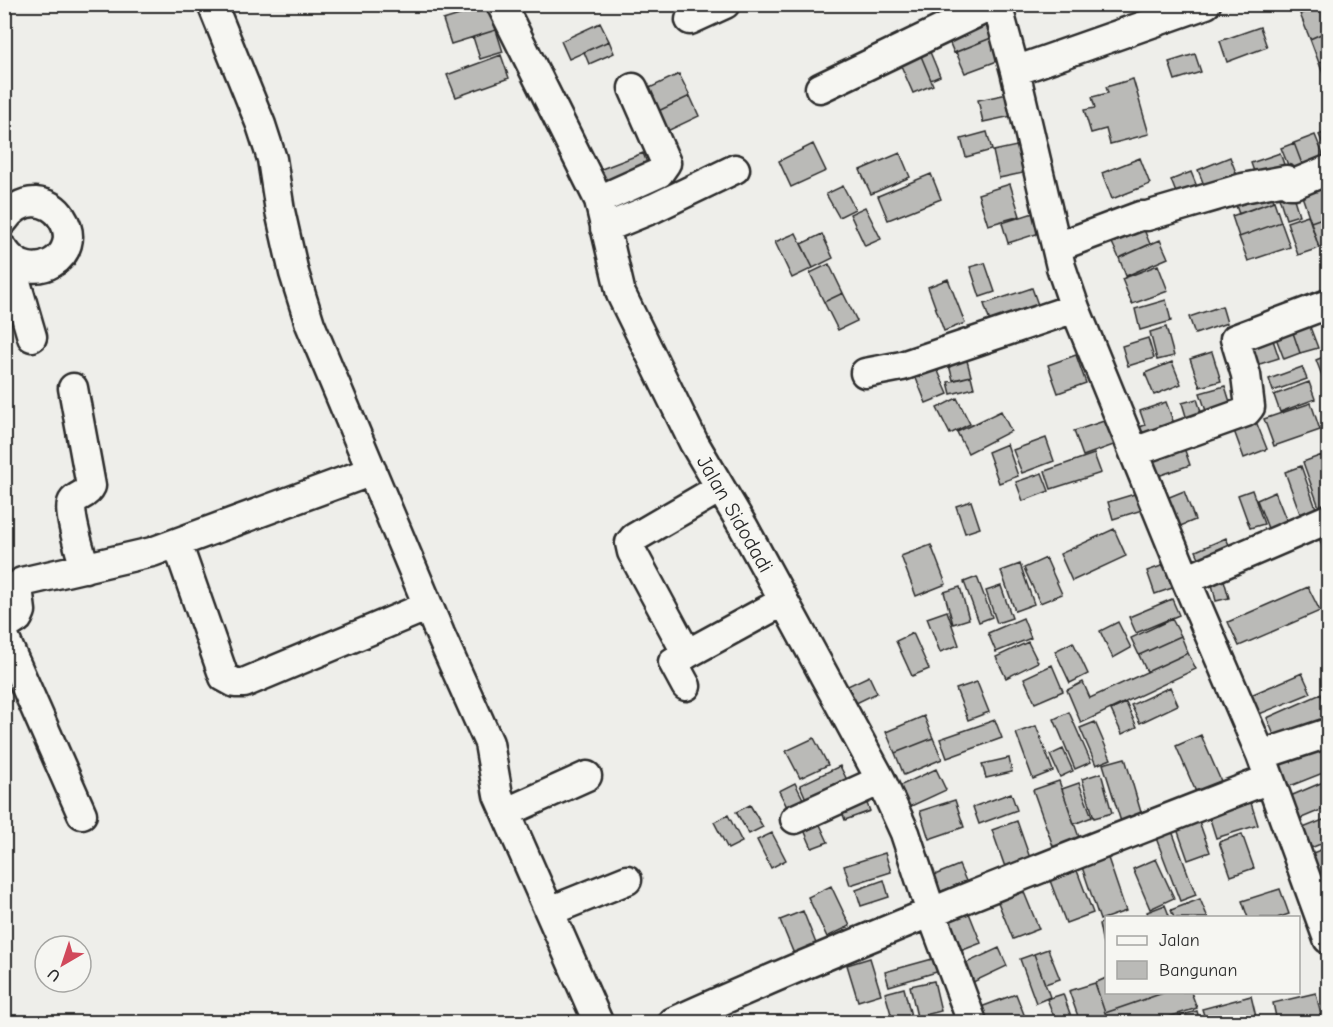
<svg xmlns="http://www.w3.org/2000/svg" width="1333" height="1027" font-family="'Comic Neue',sans-serif">
<rect width="100%" height="100%" fill="#eeeeea"/>
<filter id="ink" filterUnits="userSpaceOnUse"><feTurbulence type="fractalNoise" baseFrequency=".0167" numOctaves="2"/><feDisplacementMap in="SourceGraphic" scale="12" xChannelSelector="R" yChannelSelector="G"/><feConvolveMatrix kernelMatrix="1 2 1 2 8 2 1 2 1" color-interpolation-filters="sRGB"/></filter>
<g filter="url(#ink)">
<path fill="#babab7" stroke="#2b2b2b" stroke-width="1.5" d="M1326,4H1328V31L1310,39L1300,14Z
M489,6L496,30L451,44L443,20Z
M981,14L991,38L954,53L944,29Z
M600,23L609,41L569,59L561,41Z
M1260,27L1267,47L1227,62L1220,41Z
M496,30L503,52L480,59L473,37Z
M1328,31V59L1319,63L1310,39Z
M991,38L1000,60L965,73L956,52Z
M925,40L940,76L931,80L916,44Z
M609,41L614,53L589,64L584,52Z
M916,44L933,85L913,93L895,52Z
M1195,54L1201,72L1175,80L1169,62Z
M501,55L509,78L456,97L447,75Z
M1328,59V87L1319,63Z
M679,74L690,96L652,114L641,92Z
M1133,79L1149,134L1110,144L1106,129L1091,133L1084,110L1095,108L1092,97L1108,93L1106,87Z
M1008,94L1012,116L983,122L978,100Z
M690,96L699,116L661,134L652,114Z
M1328,131V155L1319,135Z
M987,132L992,150L966,157L961,139Z
M1315,135L1327,164L1305,172L1294,143Z
M1031,143L1037,170L999,178L993,151Z
M1294,143L1305,172L1293,177L1281,148Z
M813,144L826,171L791,187L779,161Z
M643,153L652,175L608,193L599,170Z
M900,153L910,177L871,194L860,170Z
M1280,153L1286,170L1257,180L1251,163Z
M1230,157L1240,183L1208,195L1198,170Z
M1140,158L1150,184L1112,199L1102,173Z
M1191,172L1200,194L1180,203L1171,180Z
M931,174L941,199L888,220L878,196Z
M1010,184L1020,216L988,225L978,194Z
M843,186L855,209L839,217L826,194Z
M1269,187L1274,201L1239,214L1234,200Z
M1324,188L1328,202V216L1311,222L1302,196Z
M1291,189L1299,215L1286,219L1278,194Z
M1274,201L1281,222L1239,237L1232,216Z
M865,207L881,239L865,246L850,214Z
M1046,209L1052,229L1008,243L1002,223Z
M1308,215L1319,248L1298,255L1287,222Z
M1328,216V245L1319,248L1311,222Z
M1140,220L1150,244L1119,258L1108,234Z
M1281,222L1290,247L1248,261L1239,237Z
M796,233L813,268L792,278L775,242Z
M822,234L833,258L813,268L801,244Z
M1160,240L1168,258L1126,276L1119,258Z
M985,263L995,292L980,297L970,267Z
M829,264L843,293L824,302L810,273Z
M1158,265L1168,291L1132,304L1122,279Z
M948,279L965,323L944,331L928,287Z
M1032,288L1042,316L990,322L984,304Z
M843,293L857,321L838,330L824,302Z
M1166,300L1171,321L1140,330L1135,309Z
M1222,306L1227,323L1195,334L1189,317Z
M1307,319L1318,348L1300,353L1290,324Z
M1290,324L1300,353L1284,359L1273,330Z
M1166,327L1174,356L1157,360L1150,332Z
M1270,331L1279,358L1247,368L1238,342Z
M1148,338L1154,358L1128,366L1122,346Z
M964,349L971,376L953,380L946,354Z
M1212,352L1221,381L1200,387L1190,359Z
M1076,355L1086,383L1058,393L1048,365Z
M1328,355V391L1316,360Z
M934,362L948,394L926,403L913,371Z
M1172,362L1181,384L1154,395L1145,373Z
M1302,367L1307,379L1273,391L1269,379Z
M971,376L974,388L951,394L948,382Z
M1309,382L1315,399L1280,412L1274,395Z
M1225,386L1234,415L1210,423L1200,393Z
M957,398L970,424L950,434L937,408Z
M1197,399L1204,421L1189,426L1182,403Z
M1166,402L1178,434L1147,446L1140,427L1145,425L1140,411Z
M1311,403L1320,430L1274,446L1264,419Z
M1001,411L1011,431L968,453L957,432Z
M1110,419L1119,443L1083,456L1074,431Z
M1255,419L1267,449L1244,458L1233,428Z
M1046,438L1054,461L1022,473L1013,450Z
M1181,439L1190,465L1158,476L1149,450Z
M1007,444L1018,476L999,483L988,452Z
M1094,454L1101,473L1051,489L1045,471Z
M1322,455L1328,473V507L1320,510L1303,462Z
M1301,466L1318,514L1302,519L1285,472Z
M1042,473L1049,491L1023,501L1016,482Z
M1252,490L1264,524L1250,528L1238,495Z
M1184,491L1195,520L1173,529L1162,500Z
M1275,492L1290,529L1271,536L1257,500Z
M1138,493L1142,510L1113,519L1108,502Z
M971,501L980,528L965,533L956,506Z
M1328,527V551L1324,552L1317,531Z
M1114,529L1126,556L1072,581L1060,554Z
M1226,538L1234,556L1204,569L1196,551Z
M931,545L946,584L916,596L901,556Z
M1046,558L1062,594L1040,603L1024,568Z
M1020,564L1034,604L1015,611L1001,571Z
M1167,564L1175,587L1155,594L1147,571Z
M1222,573L1229,598L1216,601L1210,576Z
M977,577L992,617L979,622L964,582Z
M1001,586L1012,618L997,623L986,591Z
M960,587L969,619L953,624L944,592Z
M1308,587L1320,611L1239,646L1228,622Z
M1172,599L1179,615L1136,633L1129,617Z
M947,611L959,645L940,652L927,618Z
M1023,618L1031,638L996,652L988,633Z
M1172,619L1181,636L1139,655L1131,638Z
M1118,622L1131,648L1113,658L1100,631Z
M913,633L929,669L912,676L896,641Z
M1181,636L1188,653L1147,672L1139,655Z
M1028,642L1038,662L1006,678L996,657Z
M1073,642L1088,674L1070,683L1055,651Z
M1188,653L1196,669L1081,723L1067,690L1083,682L1090,698Z
M1052,665L1063,691L1035,703L1024,678Z
M1302,673L1311,693L1252,717L1244,698Z
M869,676L877,693L848,707L839,690Z
M977,682L989,712L968,720L956,689Z
M1170,687L1178,705L1140,723L1131,705Z
M1321,694L1328,711V718L1276,740L1267,718Z
M1126,703L1137,727L1122,734L1111,710Z
M1069,712L1091,762L1075,769L1054,719Z
M924,716L933,738L895,753L886,732Z
M995,720L1002,738L947,758L940,739Z
M1095,722L1111,759L1096,765L1080,728Z
M1036,726L1053,771L1033,779L1016,733Z
M1201,735L1221,781L1196,792L1176,746Z
M814,738L828,765L800,778L786,751Z
M933,738L942,759L904,775L895,753Z
M1328,744V771L1285,788L1273,755Z
M1063,749L1073,771L1060,777L1050,755Z
M1009,758L1012,772L986,778L982,764Z
M1125,758L1143,819L1122,825L1103,764Z
M840,766L850,786L809,806L800,785Z
M936,769L946,790L907,808L897,787Z
M1101,773L1112,813L1094,818L1082,779Z
M1328,780V807L1297,820L1288,797Z
M1059,781L1080,840L1054,849L1033,790Z
M795,783L808,809L792,817L779,791Z
M1079,783L1092,817L1074,824L1062,789Z
M1011,793L1017,810L979,824L973,807Z
M864,796L870,811L845,820L839,804Z
M955,800L964,827L929,839L920,811Z
M1251,803L1258,825L1216,838L1209,816Z
M750,805L763,827L749,834L736,812Z
M728,815L742,842L728,849L714,822Z
M816,816L828,842L812,848L801,823Z
M1197,816L1210,852L1188,860L1175,823Z
M1328,818V841L1301,852L1293,832Z
M1017,821L1030,858L1005,867L992,830Z
M1172,831L1196,895L1180,901L1156,838Z
M772,833L786,860L771,868L757,840Z
M1242,834L1254,868L1231,876L1219,842Z
M1328,847V872L1314,878L1305,856Z
M885,853L891,872L850,885L844,866Z
M1108,858L1126,911L1100,920L1082,867Z
M1156,859L1174,898L1150,909L1133,869Z
M959,865L966,881L933,895L925,879Z
M1076,868L1093,913L1066,923L1049,878Z
M884,880L889,897L861,906L856,890Z
M1021,885L1039,929L1013,939L995,895Z
M831,886L850,926L827,937L808,897Z
M1280,889L1289,914L1277,918H1248L1242,901Z
M1200,899L1208,918H1174L1171,910Z
M1165,905L1170,918H1149L1147,912Z
M967,908L981,943L950,955L937,919Z
M803,911L817,946L794,954L780,920Z
M1106,922V943L1103,944L1099,924Z
M999,948L1007,966L971,983L962,965Z
M1048,949L1060,979L1045,984L1034,954Z
M1034,954L1050,997L1036,1003L1020,959Z
M870,958L881,994L858,1001L847,965Z
M936,958L940,971L889,986L885,972Z
M1106,978V992H1166L1105,1013L1095,983Z
M934,981L941,1011L917,1017L910,986Z
M1095,983L1108,1022H1080L1069,991Z
M904,988L911,1016L893,1021L885,993Z
M1166,992H1191L1197,1008L1153,1022H1108L1105,1013Z
M1316,993L1322,1020L1311,1022H1277L1273,1003Z
M1016,994L1027,1022H987L981,1007Z
M1063,994L1073,1022H1056L1047,999Z
M1251,996L1257,1021L1206,1022L1202,1009Z
M1197,1011L1200,1022H1165V1020Z"/>
<g fill="none" stroke-linecap="round" stroke-linejoin="round">
<g stroke="#2b2b2b" stroke-width="33">
<path id="minor" d="M212,4L261,125L272,159L280,211L294,273L310,324L440,634L489,743L498,795L598,1022
M501,4L599,200L621,294L694,443L743,526L881,780L905,833L931,912L972,1022
M997,4L1015,71L1061,267L1075,308L1186,580L1261,755L1328,939
M690,20L725,4
M1015,71L1206,4
M820,88L995,4
M599,200L659,173L666,163L633,88
M4,220C11,210 22,202 35,202C46,203 56,208 62,218C86,255 31,290 4,250
M605,228L654,208L735,169
M1057,247L1140,216H1147L1243,188L1286,180L1290,184H1294L1328,170
M9,258L32,337
M865,373L902,366L1075,308
M73,388L91,486C87,495 78,495 73,501C66,509 82,557 85,568
M1134,452L1246,412L1250,407L1246,375L1235,339L1328,304
M720,488L634,538L630,543L632,552L687,654L784,601
M177,543L224,677L235,683H244L428,606
M1186,580L1328,519
M4,627L18,618L21,611L18,587L22,582L152,552L372,471
M4,637L82,814
M686,686L673,662L687,654
M1261,755L1328,733
M507,812L587,776
M795,819L881,780
M550,911L627,880
M673,1022C869,934 1069,857 1269,779"/>
</g>
<use href="#minor" stroke="#f6f6f2" stroke-width="28"/>
</g>
</g>
<g text-anchor="middle" dominant-baseline="central" stroke-width="4.5" stroke-linejoin="round" paint-order="stroke">
<g font-size="21" fill="#2b2b2b" stroke="#f6f6f2">
<text transform="translate(735 514) rotate(60)">Jalan Sidodadi</text>
</g>
</g>
<rect width="1333" height="1027" fill="none" stroke="#f6f6f2" stroke-width="24"/>
<rect x="12" y="12" width="1309" height="1003" fill="none" stroke="#2b2b2b" stroke-width="2" filter="url(#ink)"/>
<rect x="1105" y="916" width="195" height="78" fill="#f6f6f2" stroke="#a5a5a2" stroke-width="1.5"/>
<rect x="1117" y="936" width="30" height="9" fill="#f6f6f2" stroke="#a5a5a2" stroke-width="1.5"/>
<text x="1159" y="946" font-size="18" fill="#2b2b2b">Jalan</text>
<rect x="1117" y="961" width="30" height="18" fill="#babab7" stroke="#a5a5a2" stroke-width="1.5"/>
<text x="1159" y="976" font-size="18" fill="#2b2b2b">Bangunan</text>
<g transform="translate(63 964) rotate(219)"><circle r="28" fill="#f6f6f2" stroke="#a5a5a2" stroke-width="1.5"/>
<path d="M0-4.5L10 22L0 15L-10 22Z" fill="#d1495b"/>
<text y="-9" font-size="16" font-weight="bold" text-anchor="middle" fill="#2b2b2b">U</text>
</g>
</svg>
